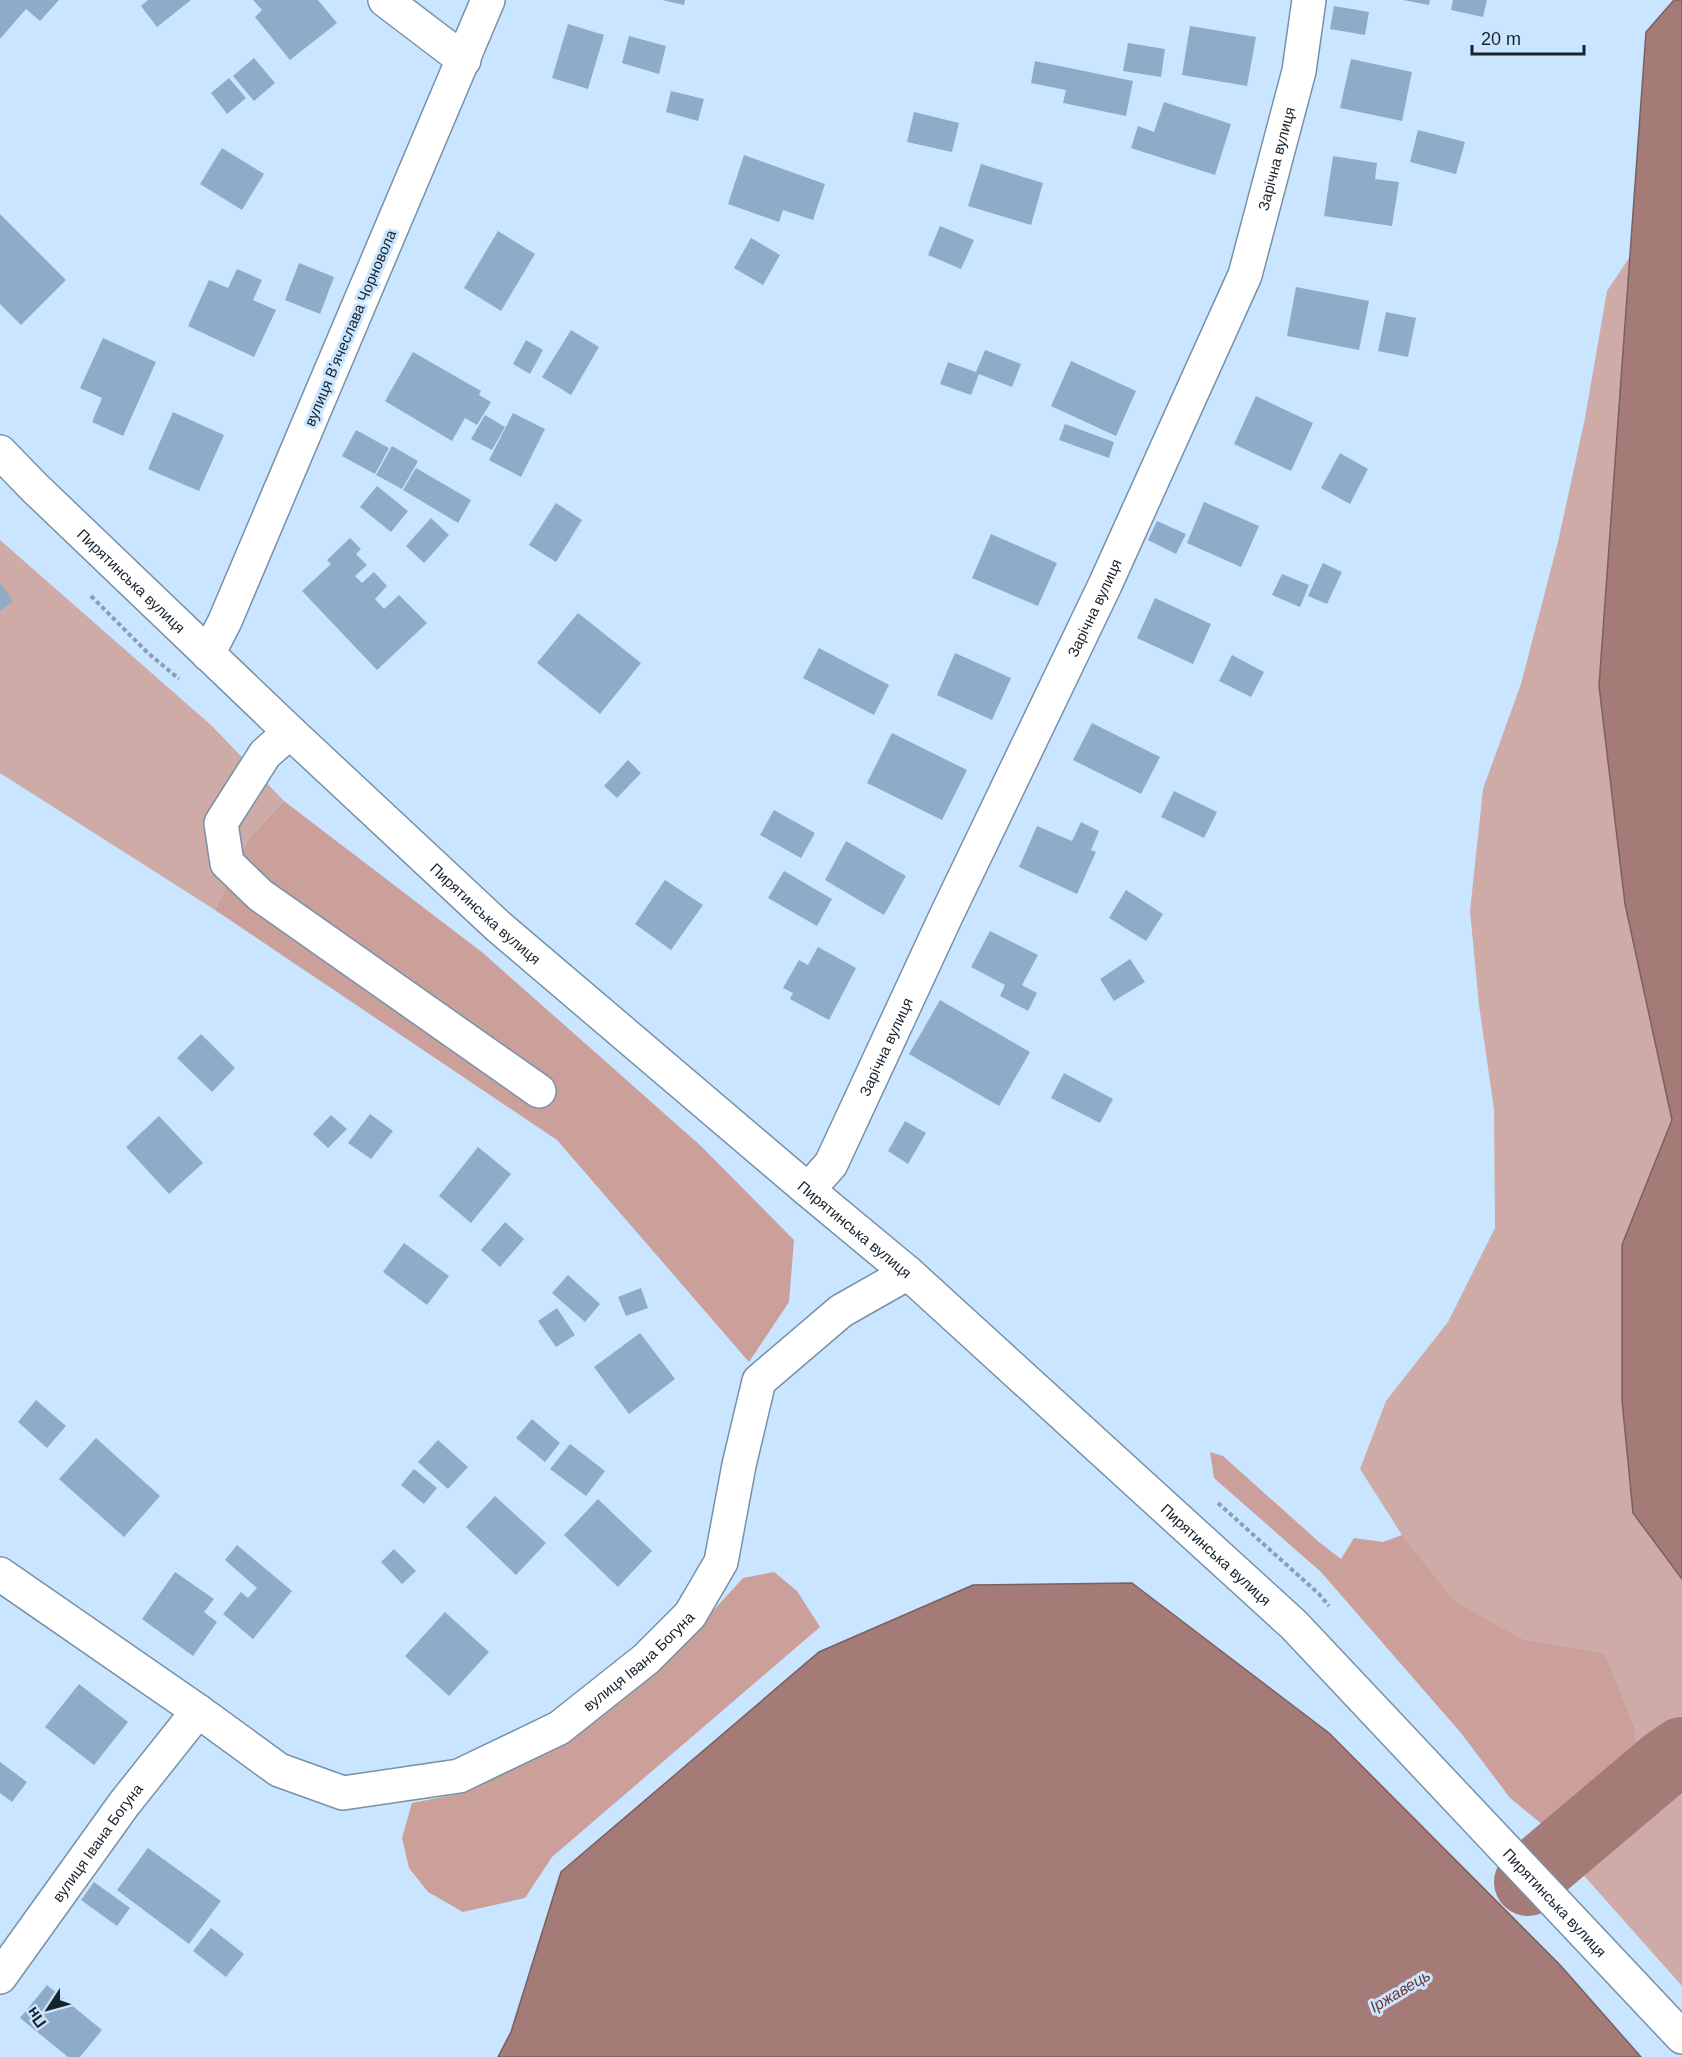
<svg xmlns="http://www.w3.org/2000/svg" width="1682" height="2057" font-family="Arial,sans-serif">
<rect width="100%" height="100%" fill="#cae5ff"/>
<path fill="#ceaba6" d="M1631,255L1599,686L1625,904L1672,1120L1622,1245V1400L1633,1513L1682,1579V1986L1571,1861L1642,1797L1634,1725L1605,1653L1522,1639L1453,1601L1402,1535L1360,1469L1386,1401L1448,1322L1495,1228L1494,1109L1479,1005L1470,911L1483,789L1521,684L1558,542L1585,418L1607,291Z
M0,540L212,726L284,801L248,839L215,910L0,773Z"/>
<path fill="#cba09a" d="M284,801L483,953L701,1146L794,1240L789,1302L749,1362L557,1140L215,910L248,839Z
M1210,1452L1223,1456L1319,1542L1341,1559L1354,1538L1383,1542L1402,1535L1454,1601L1522,1639L1605,1653L1634,1725L1639,1770L1554,1834L1510,1798L1461,1733L1321,1572L1214,1478Z
M774,1572L797,1591L820,1627L552,1857L525,1898L463,1912L428,1892L409,1868L402,1838L412,1803L463,1793L567,1741L658,1671L743,1578Z"/>
<path fill="#a47b76" stroke="#7a6060" stroke-width="1.5" d="M1674,0H1682V1579L1633,1513L1622,1400V1245L1672,1120L1625,904L1599,686L1646,32Z
M1132,1583L1329,1733L1561,1966L1641,2057H498L511,2032L561,1872L819,1652L973,1585Z"/>
<g fill="none" stroke-linecap="round" stroke-linejoin="round">
<path stroke="#a47b76" stroke-width="68" d="M1528,1882L1543,1866L1666,1762L1682,1751"/>
</g>
<path fill="#8eacc8" d="M0,0H59L40,21L26,9L0,39Z
M148,0H191L157,27L141,6Z
M253,0H318L337,23L290,60L255,17L262,10Z
M662,0H685L684,5Z
M1403,0H1430L1429,5Z
M1453,0H1487L1483,17L1451,10Z
M1334,6L1369,12L1365,35L1330,29Z
M568,24L604,35L588,89L552,78Z
M1190,26L1256,37L1247,86L1182,75Z
M629,36L666,46L659,74L622,63Z
M1128,43L1165,49L1161,77L1123,71Z
M254,58L275,83L254,101L233,76Z
M1351,59L1412,72L1402,121L1340,108Z
M1035,61L1133,81L1126,116L1063,103L1066,90L1031,83Z
M229,78L246,98L227,114L211,93Z
M671,91L704,99L698,121L666,112Z
M1164,102L1231,124L1215,175L1131,148L1138,126L1154,132Z
M914,112L959,123L952,152L907,142Z
M1418,130L1465,142L1456,174L1410,162Z
M222,148L264,174L242,210L200,184Z
M744,155L825,184L813,220L783,210L779,222L728,204Z
M1333,156L1377,163L1375,179L1399,182L1392,226L1324,216Z
M981,164L1043,183L1031,225L968,206Z
M0,214L66,280L21,325L0,304Z
M940,226L974,240L961,269L928,255Z
M498,231L535,254L501,311L464,288Z
M751,238L780,255L763,285L734,268Z
M299,263L334,277L320,314L285,300Z
M237,269L262,280L253,300L276,310L254,357L188,326L209,280L228,288Z
M1296,287L1369,301L1359,350L1287,336Z
M1386,312L1416,318L1408,357L1378,351Z
M571,330L599,347L571,395L542,377Z
M103,338L156,362L123,436L92,422L102,398L80,388Z
M526,340L543,350L530,374L513,364Z
M985,350L1021,364L1012,387L979,374L971,395L940,384L948,362L976,372Z
M413,352L481,391L479,395L491,402L477,425L465,418L452,441L385,401Z
M1071,361L1136,391L1116,436L1051,406Z
M1256,396L1313,423L1291,471L1234,444Z
M173,412L224,435L199,491L148,469Z
M513,413L545,429L521,477L489,460Z
M485,415L505,427L492,450L471,439Z
M1065,424L1114,442L1109,458L1059,440Z
M356,430L389,448L375,474L342,456Z
M392,446L418,461L402,489L376,475Z
M1340,453L1368,469L1350,504L1321,488Z
M416,468L471,500L458,523L403,490Z
M377,486L408,511L391,532L360,507Z
M1204,502L1259,526L1241,567L1187,543Z
M556,503L582,520L556,562L529,545Z
M431,518L449,535L424,563L406,546Z
M1157,521L1186,534L1176,554L1148,540Z
M991,534L1057,563L1038,606L972,578Z
M350,538L361,549L356,554L367,565L355,576L362,583L374,572L387,586L375,599L384,609L399,595L427,623L377,670L302,591L331,564L327,560Z
M1323,563L1342,572L1327,604L1308,596Z
M1282,574L1309,585L1300,607L1272,595Z
M0,583L13,601L0,611Z
M1155,598L1211,624L1193,664L1137,638Z
M578,613L641,663L600,714L537,663Z
M819,648L889,685L874,715L803,678Z
M955,653L1011,678L992,720L937,695Z
M1232,655L1264,672L1251,697L1219,681Z
M1092,723L1160,757L1141,794L1073,760Z
M892,733L967,770L942,820L867,783Z
M628,760L641,773L617,798L604,786Z
M1174,791L1217,812L1204,838L1161,817Z
M774,810L815,833L801,858L760,835Z
M1081,822L1099,831L1091,850L1096,852L1077,894L1019,867L1037,826L1072,841Z
M846,841L906,876L884,915L825,880Z
M784,871L832,899L817,926L768,898Z
M665,880L703,905L671,950L635,924Z
M1126,890L1163,914L1146,941L1109,918Z
M990,931L1038,955L1022,985L1037,993L1028,1011L1000,996L1005,985L971,967Z
M818,947L856,968L829,1020L790,999L793,993L783,988L799,960L808,965Z
M1130,959L1145,982L1114,1001L1100,979Z
M940,1000L1030,1052L999,1106L909,1054Z
M201,1034L235,1068L212,1092L177,1058Z
M1064,1073L1113,1099L1100,1123L1051,1098Z
M370,1114L393,1131L371,1159L348,1143Z
M331,1115L347,1129L328,1148L313,1134Z
M159,1116L203,1163L169,1194L126,1147Z
M905,1121L926,1133L908,1164L888,1151Z
M478,1147L511,1174L471,1223L439,1196Z
M505,1222L524,1239L500,1267L481,1250Z
M404,1243L449,1276L427,1305L383,1272Z
M568,1275L600,1304L585,1322L552,1293Z
M641,1288L648,1308L626,1316L618,1297Z
M557,1308L575,1335L556,1347L538,1321Z
M640,1333L675,1379L629,1414L594,1367Z
M36,1400L66,1426L47,1448L18,1422Z
M532,1419L560,1443L545,1462L516,1438Z
M96,1438L160,1496L124,1537L59,1479Z
M438,1440L468,1467L448,1489L418,1462Z
M570,1444L605,1471L586,1496L550,1469Z
M414,1469L437,1488L424,1504L401,1485Z
M495,1496L546,1543L516,1575L466,1527Z
M598,1499L652,1551L618,1587L564,1535Z
M237,1545L292,1591L253,1639L223,1614L241,1592L248,1598L257,1588L225,1560Z
M394,1549L416,1571L402,1584L381,1562Z
M175,1572L214,1599L204,1612L217,1622L193,1656L142,1619Z
M445,1612L489,1652L449,1696L405,1656Z
M79,1684L128,1722L94,1765L45,1727Z
M0,1762L27,1782L12,1802L0,1793Z
M148,1848L221,1901L189,1944L117,1890Z
M94,1882L130,1908L117,1926L81,1900Z
M211,1928L244,1954L226,1977L193,1951Z
M47,1985L102,2030L80,2057H68L20,2018Z"/>
<g fill="none" stroke-linecap="round" stroke-linejoin="round">
<g stroke="#7791a8" stroke-width="36">
<g id="minor">
<path d="M385,0L464,60"/>
<path d="M208,654L225,621L488,0"/>
<path d="M290,732L265,754L221,823L227,863L260,895L539,1091"/>
<path id="s1" d="M808,1190L831,1164L946,916L1105,585L1245,275L1299,71L1309,0"/>
<path id="s2" d="M0,1574L198,1711L279,1770L343,1793L459,1776L559,1728L646,1659L690,1615L721,1562L739,1465L759,1381L841,1311L908,1273"/>
<path id="s3" d="M0,1977L124,1804L198,1711"/>
</g>
</g>
<g stroke="#7791a8" stroke-width="36">
<g id="major">
<path id="s4" d="M0,452L35,488L290,732L499,927L808,1190L908,1273L1294,1625L1682,2037"/>
</g>
</g>
<path stroke="#8a9fb3" stroke-width="4" stroke-dasharray="4.5 3" stroke-linecap="butt" d="M91,596L148,653L179,679
M1218,1503L1319,1594L1329,1606"/>
<use href="#minor" stroke="#fff" stroke-width="33"/>
<use href="#major" stroke="#fff" stroke-width="33"/>
</g>
<g text-anchor="middle" dominant-baseline="central" stroke-width="6" stroke-linejoin="round" paint-order="stroke">
<g font-size="15" fill="#18222b" stroke="#cae5ff">
<text stroke="none"><textPath href="#s1" startOffset="1136">Зарічна вулиця</textPath></text>
<text transform="translate(350 328) rotate(-67)">вулиця Вʼячеслава Чорновола</text>
<text stroke="none"><textPath href="#s4" startOffset="184">Пирятинська вулиця</textPath></text>
<text stroke="none"><textPath href="#s1" startOffset="650">Зарічна вулиця</textPath></text>
<text stroke="none"><textPath href="#s4" startOffset="670">Пирятинська вулиця</textPath></text>
<text stroke="none"><textPath href="#s1" startOffset="164">Зарічна вулиця</textPath></text>
<text stroke="none"><textPath href="#s4" startOffset="1156">Пирятинська вулиця</textPath></text>
<text stroke="none"><textPath href="#s4" startOffset="1642">Пирятинська вулиця</textPath></text>
<text stroke="none"><textPath href="#s2" startOffset="741">вулиця Івана Богуна</textPath></text>
<text stroke="none"><textPath href="#s3" startOffset="166">вулиця Івана Богуна</textPath></text>
<text stroke="none"><textPath href="#s4" startOffset="2128">Пирятинська вулиця</textPath></text>
</g>
<g font-size="16" font-style="italic" fill="#703731" stroke="#cae5ff">
<text transform="translate(1400 1991) rotate(-31)">Іржавець</text>
</g>
</g>
<g transform="translate(48 2009) rotate(234)" stroke="#cae5ff" stroke-width="4.5" paint-order="stroke">
<path d="M0-4.5L10 22L0 15L-10 22Z" fill="#18222b"/>
<text y="-9" font-size="16" font-weight="bold" text-anchor="middle" fill="#18222b">Пн</text>
</g>
<path d="M1472 45v9h112v-9" fill="none" stroke="#18222b" stroke-width="3"/>
<text x="1481" y="45" font-size="18" fill="#18222b" stroke="#cae5ff" stroke-width="4.5" paint-order="stroke">20 m</text>
</svg>
